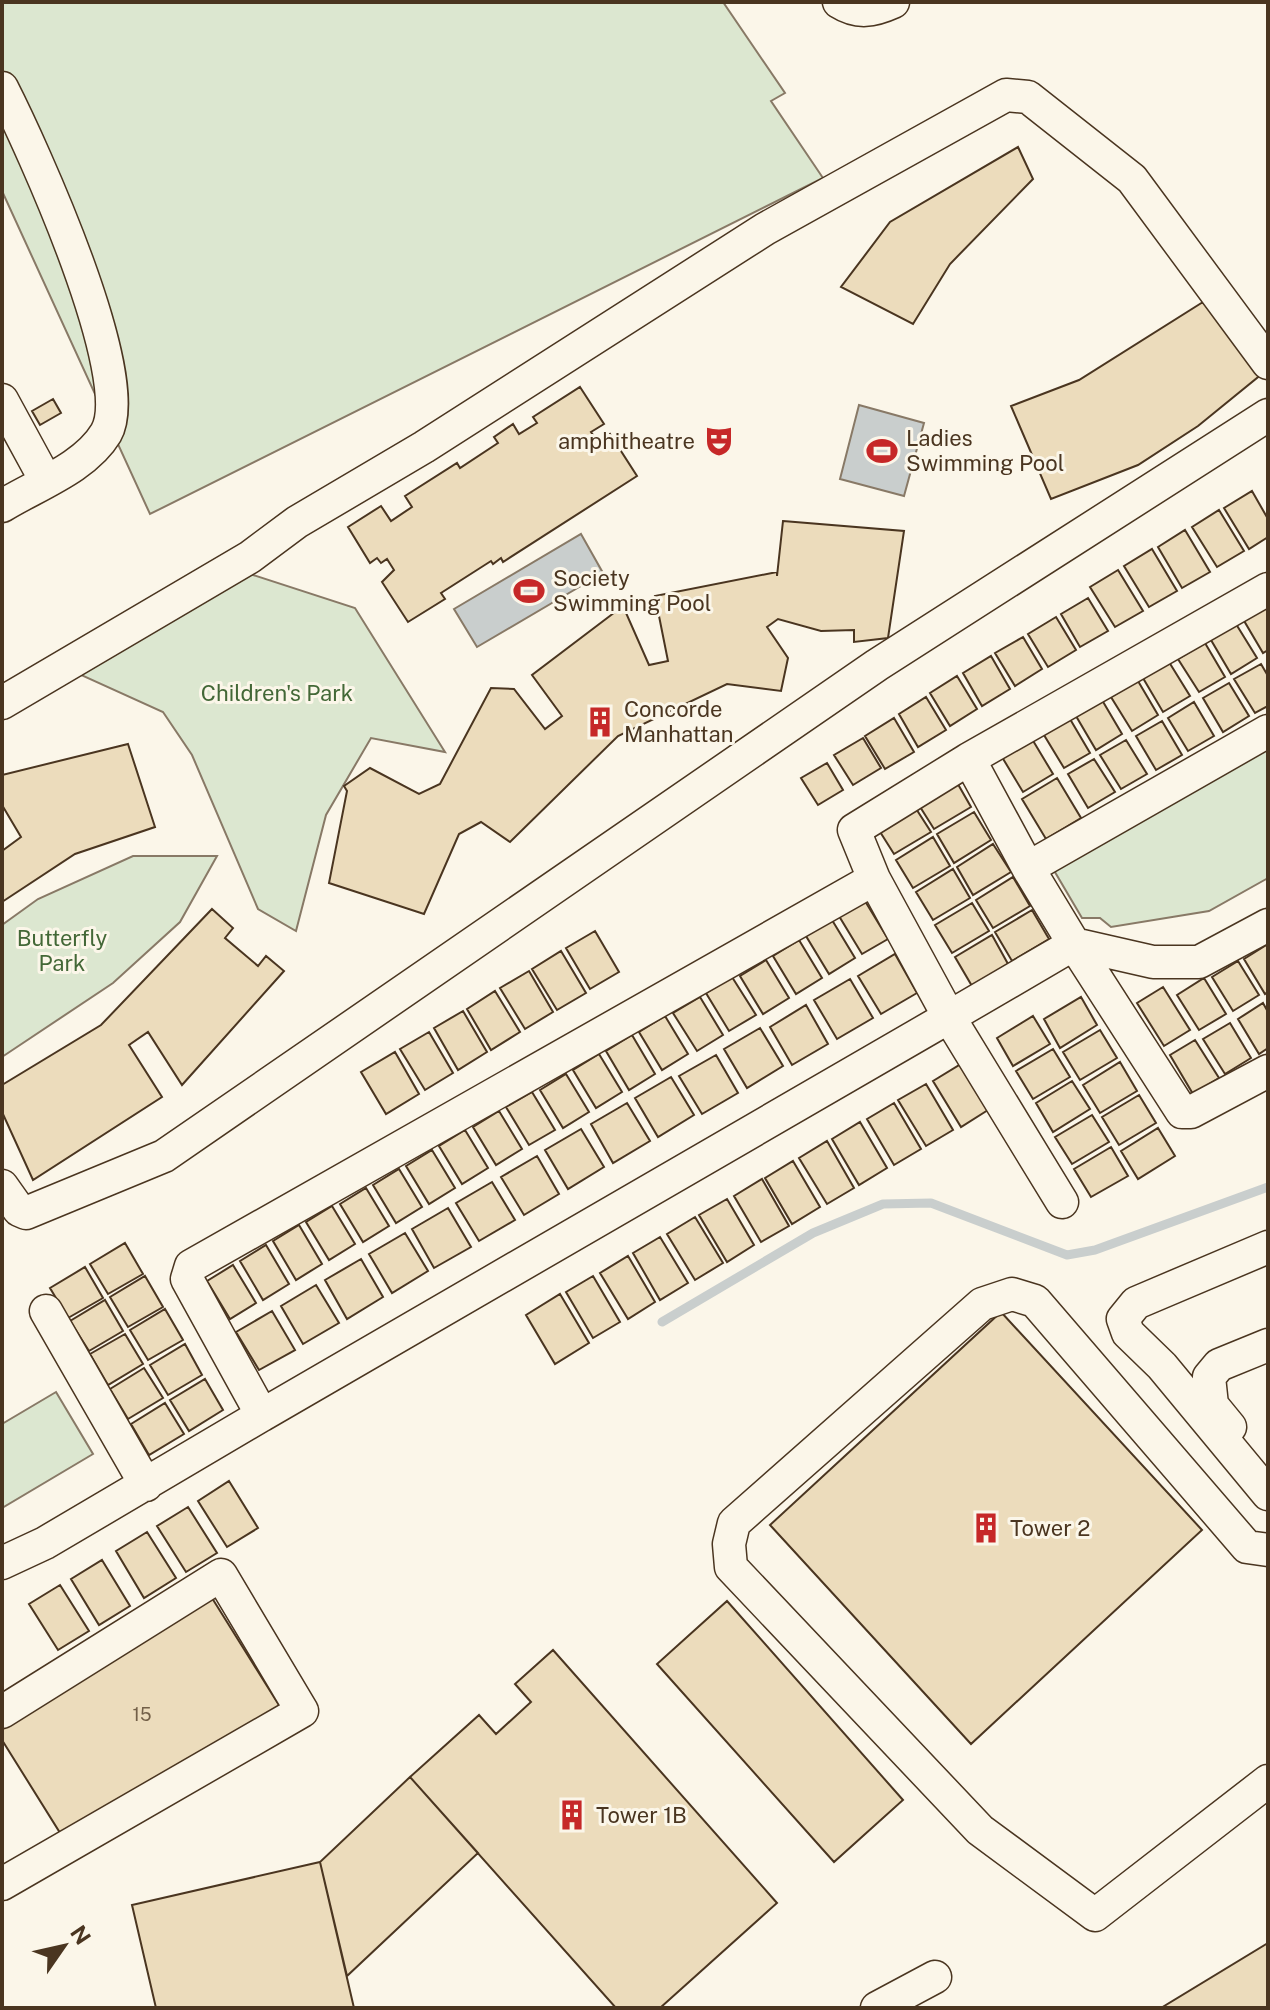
<svg xmlns="http://www.w3.org/2000/svg" width="1270" height="2010" font-family="'Public Sans',sans-serif">
<rect width="100%" height="100%" fill="#fbf6e9"/>
<path fill="#dce7d0" stroke="#887966" stroke-width="2" d="M2,2H723L785,93L771,101L823,178L150,514L2,191Z
M250,574L355,608L445,752L371,738L326,815L296,931L258,909L192,755L163,712L81,675Z
M1268,743V878L1209,911L1111,927L1100,918H1082L1052,867Z
M133,856H217L180,922L113,983L2,1057V925L38,899Z
M56,1392L93,1454L2,1508V1424Z"/>
<path fill="#c9cecd" stroke="#887966" stroke-width="2" d="M859,405L924,423L904,496L840,479Z
M581,534L603,573L477,647L454,609Z"/>
<g fill="none" stroke-linecap="round" stroke-linejoin="round">
<path stroke="#c9cecd" stroke-width="9" d="M662,1322L813,1233L883,1204L931,1203L1067,1255L1095,1250L1268,1187"/>
</g>
<path fill="#ecdcbc" stroke="#4a3520" stroke-width="2" d="M1018,147L1033,179L950,264L913,324L841,287L890,222Z
M1203,302L1263,373L1198,426L1138,465L1051,499L1011,406L1079,380Z
M580,387L604,424L591,432L598,442L610,434L637,476L503,562L501,558L493,564L491,561L441,593L445,599L408,622L382,582L394,570L387,559L381,563L377,558L370,563L348,527L381,506L391,521L412,507L405,496L457,463L460,468L498,443L494,437L513,424L519,434L537,423L533,417Z
M53,399L61,413L40,425L32,411Z
M1252,491L1268,519V537L1249,549L1224,508Z
M1219,510L1244,551L1217,567L1192,527Z
M783,521L904,531L888,638L854,642V630L821,631L778,619L767,627L788,658L781,691L727,684L618,736L510,842L481,822L459,834L424,914L329,883L347,791L344,786L370,768L419,794L440,784L491,688L514,689L545,729L562,716L532,675L623,606L649,665L668,661L655,596L777,572V576Z
M1185,530L1210,572L1182,588L1158,547Z
M1152,549L1177,591L1149,607L1124,566Z
M1118,570L1143,611L1115,627L1090,587Z
M1088,598L1108,631L1080,647L1061,614Z
M1268,605V650L1263,653L1243,619Z
M1056,617L1076,650L1048,667L1028,634Z
M1236,624L1257,658L1231,674L1211,640Z
M1023,637L1042,669L1015,686L995,653Z
M1205,643L1225,677L1199,692L1178,659Z
M991,656L1010,689L982,706L963,673Z
M1169,662L1190,696L1163,712L1143,678Z
M1261,664L1268,676V706L1255,713L1234,679Z
M957,676L977,709L950,726L930,693Z
M1138,681L1158,715L1132,731L1111,697Z
M1229,683L1249,716L1223,732L1203,698Z
M926,697L946,730L918,747L899,714Z
M1102,700L1122,734L1096,750L1076,716Z
M1194,702L1214,736L1188,751L1168,718Z
M894,718L914,752L885,769L865,736Z
M1070,719L1090,753L1064,768L1044,735Z
M1162,721L1182,755L1156,770L1136,736Z
M863,738L881,768L853,785L834,755Z
M1032,739L1053,774L1023,792L1002,757Z
M1126,740L1147,774L1121,789L1100,755Z
M128,744L155,827L75,854L2,902V851L21,837L2,805V775Z
M1094,759L1115,792L1088,808L1068,774Z
M827,763L843,790L818,805L801,778Z
M1057,778L1081,818L1046,839L1022,799Z
M955,779L971,807L934,829L917,802Z
M913,804L931,832L894,854L877,827Z
M974,812L991,840L954,863L937,834Z
M933,837L950,866L913,888L896,860Z
M993,844L1011,872L973,895L957,867Z
M953,869L970,898L933,920L916,892Z
M1013,877L1030,906L993,928L976,900Z
M865,901L888,939L862,954L839,916Z
M972,903L989,931L952,953L935,925Z
M212,909L233,928L225,938L258,966L266,956L284,971L182,1085L148,1032L129,1045L162,1097L33,1180L2,1112V1085L101,1025Z
M1032,910L1049,939L1012,961L995,932Z
M832,920L855,958L829,974L806,936Z
M595,931L619,972L590,989L566,948Z
M992,935L1008,964L972,986L955,957Z
M799,940L822,978L796,994L773,956Z
M1268,944V992L1265,994L1244,959Z
M561,951L586,993L557,1010L532,969Z
M895,954L917,993L881,1014L858,976Z
M766,960L789,998L763,1014L740,976Z
M1238,961L1259,995L1233,1011L1212,977Z
M529,971L553,1012L525,1029L500,988Z
M732,977L756,1015L729,1031L706,993Z
M1204,978L1226,1014L1199,1030L1177,995Z
M850,979L873,1018L837,1039L814,1000Z
M1163,987L1190,1030L1164,1046L1137,1003Z
M495,991L520,1032L491,1050L467,1009Z
M700,997L723,1035L697,1051L673,1013Z
M1081,997L1097,1025L1060,1048L1044,1019Z
M1263,1003L1268,1012V1048L1259,1054L1238,1019Z
M806,1005L828,1044L792,1065L770,1027Z
M463,1011L487,1052L458,1070L434,1028Z
M665,1016L688,1054L662,1070L639,1032Z
M1033,1016L1050,1044L1013,1066L997,1038Z
M1230,1023L1251,1058L1225,1074L1203,1039Z
M760,1028L783,1066L747,1088L724,1049Z
M1100,1030L1117,1058L1080,1080L1063,1052Z
M429,1032L453,1073L425,1090L400,1049Z
M632,1035L655,1074L629,1090L606,1051Z
M1195,1040L1219,1078L1193,1094L1170,1055Z
M1053,1049L1070,1077L1033,1099L1016,1071Z
M395,1052L419,1094L386,1114L361,1072Z
M599,1054L622,1092L596,1108L573,1070Z
M716,1055L738,1093L702,1114L679,1076Z
M1120,1062L1137,1091L1100,1113L1083,1085Z
M961,1064L988,1110L961,1127L933,1081Z
M566,1074L589,1112L563,1128L540,1090Z
M671,1077L694,1115L658,1137L635,1098Z
M1072,1081L1090,1109L1053,1132L1036,1103Z
M926,1084L953,1130L926,1146L898,1100Z
M532,1092L555,1130L529,1145L506,1107Z
M1139,1095L1156,1123L1119,1145L1102,1117Z
M627,1103L650,1141L613,1163L591,1124Z
M894,1103L921,1149L894,1165L867,1119Z
M499,1111L522,1149L496,1165L473,1127Z
M1092,1115L1109,1142L1072,1164L1055,1137Z
M860,1122L887,1168L859,1185L832,1139Z
M1158,1128L1175,1156L1138,1179L1121,1151Z
M581,1129L604,1167L568,1189L545,1150Z
M465,1130L488,1168L462,1184L439,1146Z
M827,1141L854,1188L827,1204L799,1158Z
M1111,1147L1128,1176L1091,1197L1074,1169Z
M432,1150L455,1188L429,1204L406,1166Z
M537,1156L559,1194L524,1215L501,1177Z
M793,1161L820,1207L792,1224L765,1178Z
M399,1169L422,1207L396,1223L373,1185Z
M762,1179L789,1226L761,1242L734,1196Z
M492,1182L515,1220L479,1241L456,1203Z
M366,1188L389,1226L363,1242L340,1204Z
M727,1199L754,1245L727,1262L699,1215Z
M332,1206L355,1244L329,1260L306,1222Z
M448,1208L471,1247L434,1268L412,1229Z
M695,1217L723,1263L695,1280L667,1234Z
M299,1225L322,1264L296,1280L273,1241Z
M405,1233L428,1271L392,1293L369,1254Z
M660,1237L688,1283L660,1300L633,1253Z
M125,1243L143,1274L108,1294L90,1264Z
M266,1245L289,1284L263,1300L240,1261Z
M628,1256L655,1302L628,1319L600,1273Z
M361,1259L383,1297L347,1319L325,1280Z
M233,1265L256,1303L230,1319L207,1281Z
M85,1267L103,1298L68,1318L50,1288Z
M145,1276L163,1307L128,1327L110,1297Z
M593,1276L620,1322L593,1338L566,1292Z
M316,1285L339,1323L303,1344L281,1306Z
M560,1294L589,1343L555,1364L526,1315Z
M105,1300L123,1331L89,1351L70,1321Z
M165,1309L183,1340L148,1360L130,1330Z
M272,1311L295,1350L259,1370L236,1332Z
M1001,1312L1202,1530L971,1744L770,1525Z
M125,1334L143,1364L108,1385L90,1354Z
M185,1344L202,1375L168,1395L150,1365Z
M144,1368L163,1398L128,1419L110,1389Z
M205,1379L223,1410L189,1431L170,1400Z
M165,1403L184,1434L149,1455L131,1424Z
M229,1481L258,1528L227,1547L198,1501Z
M188,1507L217,1553L186,1572L157,1526Z
M147,1532L176,1578L144,1598L116,1551Z
M102,1560L130,1606L99,1625L71,1579Z
M60,1585L89,1631L58,1650L29,1604Z
M207,1590L282,1710L67,1844L2,1740V1719Z
M727,1601L903,1800L834,1862L657,1664Z
M553,1650L777,1903L660,2008H616L410,1777L479,1715L496,1734L531,1702L515,1684Z
M410,1777L478,1853L347,1976L320,1862Z
M320,1862L354,2008H156L132,1905Z
M1268,1943V2008H1161Z"/>
<g fill="none" stroke-linecap="round" stroke-linejoin="round">
<g stroke="#4a3520" stroke-width="35">
<path id="minor" d="M839,2C858,14 873,11 893,2
M2,88C31,145 138,378 106,433C85,468 36,485 2,506
M2,400L45,479
M2,703L250,557L297,522L424,447L765,229L1006,95L1028,97L1132,179L1268,363
M969,759L1028,868L1074,944L949,1017L874,879L854,830Z
M969,759L1268,589
M1028,868L1268,731
M1268,925L1199,962H1153L1074,944L1182,1112H1191L1268,1071
M2,1186L19,1210L26,1213L164,1156L877,665L1268,415
M1268,1247L1136,1303L1123,1319L1128,1333L1162,1366L1268,1494
M46,1311L146,1485
M262,1415L949,1017L1062,1202
M1230,1427L1212,1405L1209,1377L1219,1365L1268,1345
M1268,1550L1247,1547L1035,1301L1012,1294L982,1304L734,1523L729,1544L731,1567L980,1830L1095,1915L1268,1781
M2,1563L45,1543L262,1415L187,1279L191,1266L874,879
M2,1712L221,1575L302,1711L2,1884
M877,2008L935,1977"/>
</g>
<use href="#minor" stroke="#fbf6e9" stroke-width="32"/>
</g>
<defs>
<g id="theatre-bare" transform="scale(2.4)"><path d="M-5-5.5Q0-4 5-5.5V0Q5 5 0 6Q-5 5-5 0ZM-3.3-2.5H-1v1.5H-3.3ZM1-2.5H3.3v1.5H1ZM-2.8 1Q0 5.5 2.8 1Z" fill="#c62828" stroke="#fbf6e9" stroke-width="2.5" paint-order="stroke"/></g>
<g id="stadium-bare" transform="scale(2.4)"><path d="M0-5a6.5 5 0 1 0 0 10a6.5 5 0 1 0 0-10ZM-3.5-1.8h7v3.6h-7Z" fill="#c62828" stroke="#fbf6e9" stroke-width="2.5" paint-order="stroke"/></g>
<g id="building-bare" transform="scale(2.4)"><path d="M-4-6H4V6H1V3H-1V6H-4ZM-2.5-4.3h1.7v1.8h-1.7ZM.8-4.3h1.7v1.8H.8ZM-2.5-1h1.7V.8h-1.7ZM.8-1h1.7V.8H.8Z" fill="#c62828" stroke="#fbf6e9" stroke-width="2.5" paint-order="stroke"/></g>
</defs>
<g fill-rule="evenodd">
<use href="#theatre-bare" x="719" y="441"/>
<use href="#stadium-bare" x="882" y="451"/>
<use href="#stadium-bare" x="529" y="591"/>
<use href="#building-bare" x="600" y="722"/>
<use href="#building-bare" x="986" y="1528"/>
<use href="#building-bare" x="572" y="1815"/>
</g>
<g text-anchor="middle" dominant-baseline="central" stroke-width="6" stroke-linejoin="round" paint-order="stroke">
<g font-size="18" fill="#725f47">
<text x="142" y="1714">15</text>
</g>
<g font-size="22" fill="#4a3520" stroke="#fbf6e9" text-anchor="start">
<text x="906" y="438">Ladies<tspan x="906" dy="25">Swimming Pool</tspan></text>
<text x="695" y="441" text-anchor="end">amphitheatre</text>
<text x="553" y="578">Society<tspan x="553" dy="25">Swimming Pool</tspan></text>
<text x="624" y="709">Concorde<tspan x="624" dy="25">Manhattan</tspan></text>
<text x="1010" y="1528">Tower 2</text>
<text x="596" y="1815">Tower 1B</text>
</g>
<g font-size="22" fill="#436837" stroke="#fbf6e9">
<text x="277" y="693">Children's Park</text>
<text x="62" y="938">Butterfly<tspan x="62" dy="25">Park</tspan></text>
</g>
</g>
<rect width="1270" height="2010" fill="none" stroke="#4a3520" stroke-width="8"/>
<g transform="translate(64 1946) rotate(56)" stroke="#fbf6e9" stroke-width="6" paint-order="stroke">
<path d="M0-6L14 30L0 20L-14 30Z" fill="#4a3520"/>
<text y="-12" font-size="22" font-weight="bold" text-anchor="middle" fill="#4a3520">N</text>
</g>
</svg>
